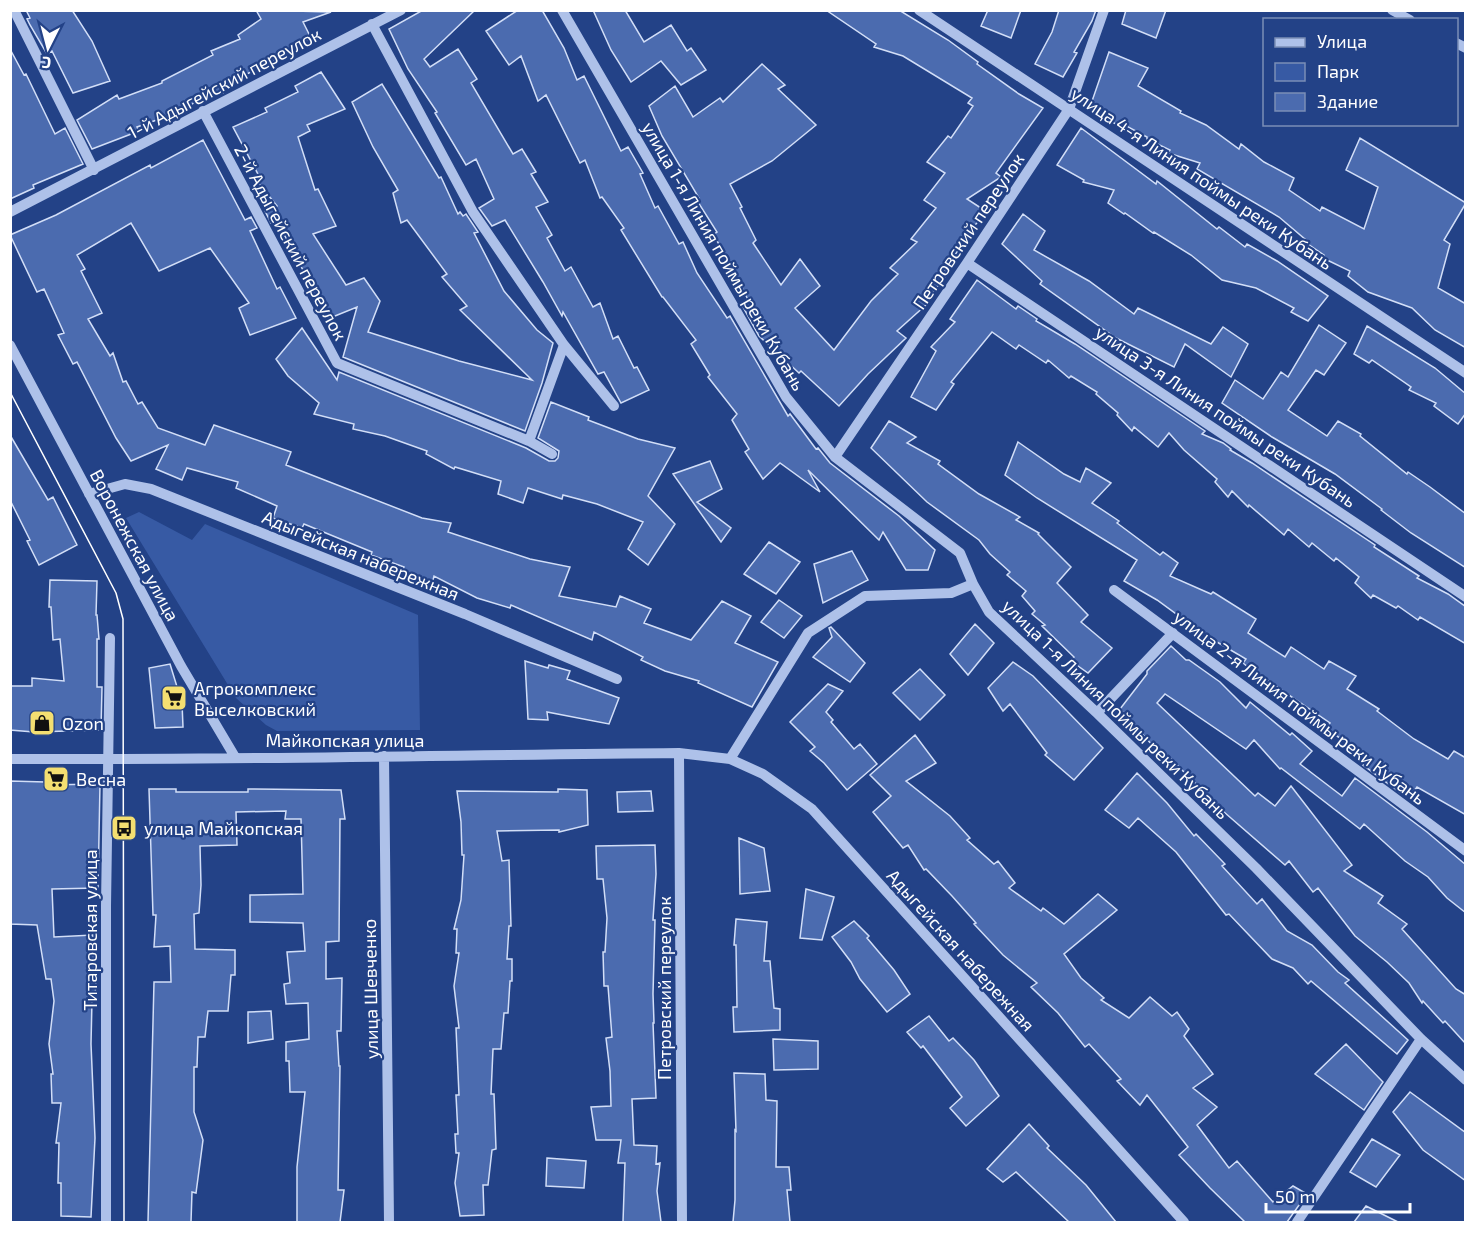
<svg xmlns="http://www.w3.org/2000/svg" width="1476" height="1233" font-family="'Exo 2',sans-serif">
<rect width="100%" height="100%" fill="#234287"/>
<path fill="#375aa4" d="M139,512L192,540L205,524L418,615L420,730L277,731L266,725L236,698L126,518Z"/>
<path fill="#4b6baf" stroke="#d2def7" stroke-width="1.5" d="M26,10H72L92,41L110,81L73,93L52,51L47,54L30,25L27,19L30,18Z
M256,10L331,12L303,22L311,38L273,61L251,69L253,71L220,87L223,93L198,100L182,111L137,127L139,131L92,149L77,120L117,95L119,99L162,83V81L213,55L211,51L240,39L238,35L261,19Z
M423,10H475L424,59L430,67L458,49L477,79L471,83L513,154L522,149L536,172L531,174L548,202L536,207L552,235L547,238L565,271L571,267L593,307L600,303L613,339L618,336L634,368L637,367L649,390L621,403L604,372L598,374L563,312L562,316L543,282L505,220L492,226L479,208L494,199L476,159L466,165L435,113L437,112L408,69L389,29Z
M518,10H542L564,48L577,80L584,76L621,151L628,147L643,173L640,174L655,208L658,206L679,244L683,242L697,273L727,318L730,316L788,416L790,414L816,449L818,448L830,463L899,516L935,550L928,570H906L883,532L879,540L808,470L820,492L780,463L763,479L745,452L749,449L732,420L737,414L708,377L710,375L691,344L696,340L663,297H662L621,230L624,228L602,197L600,198L585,160L580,163L546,95L538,101L521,56L509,65L486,31Z
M593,10H625L644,42L671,25L687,51L691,48L706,70L681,85L661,61L631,82L611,50Z
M826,10H899L948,40L978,62L977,64L1019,94L1043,108L996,173L1001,177L967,199L987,212L964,237L967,239L944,269L948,273L925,302L927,304L897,331L906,338L868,374L839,406L801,371L799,373L759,336L743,307L749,302L728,258L713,235L717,232L696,199L699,198L662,136L649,106L675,86L693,117L720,98L723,102L762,64L785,85L778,89L816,125L772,161L730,184L742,207L740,208L756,240L753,243L781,285L800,259L820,286L795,308L834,350L871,301L898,274L890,268L917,242L911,239L936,208L924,200L945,173L927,162L948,136L951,138L973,106L968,103L972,98L903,56L874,47L876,44Z
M988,10H1021L1011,38L981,26Z
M1059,10H1096L1092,21L1074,52L1077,53L1063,77L1035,64L1052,32Z
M1126,10H1166L1156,38L1122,24Z
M10,49L24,75L26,74L55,134L65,128L83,164L33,185L34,188L10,199Z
M1109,52L1148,68L1138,86L1181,111L1180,113L1206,125L1239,149L1241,144L1264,162L1294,178L1289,190L1320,211L1322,207L1364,229L1378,187L1346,170L1360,138L1466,203L1444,240L1450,244L1438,288L1466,304V348L1435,330L1412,308L1368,292L1348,276L1350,271L1323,258L1324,255L1305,242L1306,240L1279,217L1197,169L1200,163L1168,153L1170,150L1147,139V137L1119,122L1118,125L1091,112L1095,106L1091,104Z
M321,72L345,109L307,125L310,131L298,137L315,190L318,189L336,226L313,234L346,285L364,278L380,301L368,332L459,361L532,380L460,310L467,306L442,277L447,274L407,220L401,223L393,193L398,190L373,147L352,102L382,84L439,178L441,177L458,214L460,212L463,216L466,214L478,232L474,233L504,291L537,330L553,343L542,383L525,431L343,357L357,307L330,318L302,276L305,274L277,221L271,223L265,211L277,206L256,180L260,178L233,127L267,112L265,108L298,92L295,86Z
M1081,128L1156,184L1157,181L1217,229L1219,227L1245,247L1247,244L1277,261L1328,296L1308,321L1291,312L1294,308L1256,288L1222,280L1191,255L1154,232L1153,233L1125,213L1124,214L1108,203L1114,190L1083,182L1084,180L1057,165Z
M203,140L245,220L251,217L257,228L250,231L277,289L280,287L296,318L250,335L239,308L249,303L210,248L159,271L131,223L77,255L85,269L81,271L102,313L88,319L110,356L113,353L123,382L126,381L138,404L142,402L158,428L205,445L214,425L291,452L286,465L422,518L451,523L448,532L530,559L570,567L559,596L616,607L620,596L651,609L644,623L691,640L722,601L751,616L735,643L778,662L752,707L698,683L699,681L665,671L641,660L643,657L594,632L592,640L511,605L510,608L477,598L434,576L432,584L402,573L404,567L371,555L372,552L304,524L302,528L273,518L277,506L236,488L238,482L187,468L182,480L156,469L168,445L131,461L116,438L77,362L73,364L58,335L64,333L44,289L37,292L10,235L56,215L150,165L151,168Z
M1023,214L1045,231L1034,250L1089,281L1134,314L1138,308L1211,344L1223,327L1248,344L1231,377L1185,344L1174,367L1116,338L1040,284L1042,281L1002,244Z
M977,280L1016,309L1018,306L1037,319L1036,321L1075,344L1205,431L1202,434L1223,443L1231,449L1230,450L1252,463L1375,545L1374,547L1419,576L1417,578L1448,594L1466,607V644L1420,617L1418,620L1398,606L1396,608L1373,595L1371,598L1355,583L1359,577L1336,558L1334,561L1312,543L1309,547L1288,529L1284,535L1249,505L1248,507L1232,491L1228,497L1215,482L1217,479L1184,450L1169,433L1158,447L1134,427L1132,431L1117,415L1118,413L1096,394L1097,392L1071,376L1069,378L1048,360L1046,363L1019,345L1016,349L992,332L951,382L954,384L936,410L911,397L936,351L931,347L955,322L950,319Z
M1319,325L1346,343L1324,375L1316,370L1288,410L1327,436L1338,421L1361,434L1360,436L1407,474L1408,472L1430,487L1466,514V568L1411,533L1381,510L1382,509L1335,474L1272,437L1222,403L1235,380L1263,399L1281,372L1288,377Z
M1367,326L1435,368L1466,394V413L1458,424L1434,406L1436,403L1409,390L1411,387L1372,360L1369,363L1354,354Z
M302,328L337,380L339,372L526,448L549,461H555L558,458L559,451L538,438L551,402L589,417L588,420L638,439L675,448L648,496L675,524L648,565L628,549L643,522L597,504L563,495L562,499L528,488L523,503L498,494L501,481L455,467L454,469L426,454L427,451L385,436L353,429L354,424L314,414L319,403L288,376L276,359Z
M889,421L916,437L907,443L940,461L938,464L979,494L1020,517L1016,520L1039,533L1038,534L1071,567L1057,583L1088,615L1081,622L1112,648L1088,673L1071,661L1074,657L1042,626L1045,625L1032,614L1035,611L1022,596L1026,591L1007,575L1010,572L990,554L979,540L927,502L871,448Z
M10,435L48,500L53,497L77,545L39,565L27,541L30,540L10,500Z
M1018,442L1064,474L1080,482L1086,468L1111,483L1092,503L1119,521L1117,523L1160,555L1163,552L1178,563L1170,576L1211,594L1213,592L1256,619L1248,633L1285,657L1291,647L1324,669L1329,661L1356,676L1347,689L1379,709L1377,711L1414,739L1448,759L1454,751L1466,758V815L1417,787L1412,794L1405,790L1402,794L1363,765L1368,759L1359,753L1360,751L1326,729L1330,723L1249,668L1243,663L1246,659L1205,635L1157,600L1124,581L1137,560L1037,498L1005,475Z
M710,461L722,489L697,502L731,528L721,542L673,474Z
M769,542L800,562L776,594L744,574Z
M852,551L868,580L823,603L814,564Z
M50,580L97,581L96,615H97L99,639H97V687H102L101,730L34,732L10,730V686H32V678L64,681L60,639L53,640L51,607H49Z
M779,600L802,616L784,638L761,622Z
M975,624L994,643L968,675L950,654Z
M831,627L865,663L850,682L813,657L832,637L829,628Z
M1171,646L1186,660H1189L1220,682L1246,708L1250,702L1290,735L1292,733L1312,751L1300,764L1342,796L1355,778L1427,832L1466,865V913L1447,898L1428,877L1405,861L1364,824L1360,829L1281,768L1280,769L1254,740L1246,749L1165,694L1157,703L1255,796L1258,793L1275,806L1291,786L1352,865L1344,871L1383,896L1378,903L1407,924L1402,929L1456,989L1466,995V1044L1445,1021L1443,1023L1423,1001L1422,1003L1409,983L1387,962L1355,936L1318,888L1313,892L1289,861L1285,865L1224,812L1164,752L1161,755L1120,709L1147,674V671Z
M525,661L548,668L549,665L570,671L567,679L619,698L609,724L547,712L548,720L528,719Z
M1013,662L1033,676L1103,748L1074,780L1045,755L1047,753L1010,704L1003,711L988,688Z
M170,664L182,703L183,727L155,728L149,668Z
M920,669L945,695L920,720L893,693Z
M828,684L843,691L826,712L833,720L831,722L854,749L860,744L877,764L847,790L824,763L810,751L815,747L790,722Z
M915,735L936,763L906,781L950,816L970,838L967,840L994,864L998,861L1015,883L1009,888L1041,911L1043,908L1064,924L1098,894L1117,910L1064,954L1081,978L1104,998L1101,1000L1129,1018L1150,997L1172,1016L1177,1012L1189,1029L1184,1036L1213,1074L1193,1088L1217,1107L1197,1125L1229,1168L1237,1161L1273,1202L1293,1186L1307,1194L1287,1222H1245L1210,1188L1179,1155L1188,1147L1147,1095L1140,1105L1117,1081L1121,1079L1089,1044L1085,1047L1058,1013L1031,987L1037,983L1003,955L974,924L976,923L952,896L926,869L924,870L908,845L903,848L873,812L891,796L870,775Z
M1137,773L1167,803L1194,836L1196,834L1225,864L1222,866L1257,904L1262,899L1287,931L1312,945L1338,972L1349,980L1345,983L1408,1040L1397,1054L1311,981L1308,984L1293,968L1272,959L1229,914L1226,915L1176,852L1138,818L1129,828L1105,810Z
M10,781L45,782L44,785L100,784L98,888L52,889L54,937L93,935L94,975H96L95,1000H92L91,1044L95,1138L91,1217L61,1216V1183H58L59,1143H56L61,1103H52L51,1074H53L49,1044L54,1001L51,979H46L37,925L10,924Z
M149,789H176V792H248V789L341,790L345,819H340L339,941L326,942V979L342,978L341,1031H337L339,1066H340L338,1190H344L340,1222H297V1167L305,1092H290L289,1061H286V1042L309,1039L308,1003L286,1004L284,984L290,983L287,952L305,951L303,923L250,922V895L303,894L301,819H285L286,811L236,812L237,845L200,846L201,885L199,913L194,914L195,949L235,950V975H231L228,1011H208L205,1037H198L197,1067H194V1112L203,1140L196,1193L192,1192L191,1222H148L154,982H171L170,946L154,947L156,915H153Z
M558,789L587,790L588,825L559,832V830L497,831L502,861L509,860L511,926H509L507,959H512V981H510L508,1013H504L501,1049H493L491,1094H494L496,1149L492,1150L488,1185H483L484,1215L460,1216L455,1183L459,1153H456L455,1134H458L456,1095H459L456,1028H459L454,986L459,953H456L457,929H454L461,900L464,855H462L461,822L457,791L558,792Z
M651,791L653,811L618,812L617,792Z
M739,838L764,848L770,891L740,894Z
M655,845L656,874L653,920H655L653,994L654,1023H653L656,1098L632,1099L634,1145L657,1146L656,1164L660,1163L657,1191L661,1222H623L625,1163H618L621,1140H596L591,1107L611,1106L610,1071L606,1038L612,1037L608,986H604L603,952H605L607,918L603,879H597L596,846Z
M806,889L834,897L822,940L800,938Z
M736,919L767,922L764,961H770L774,1008L780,1009V1030L734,1032L733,1007H737L736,945H734Z
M854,921L869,936L867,938L894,970L910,994L887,1012L860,979L851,962L832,937Z
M271,1011L273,1039L248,1043V1012Z
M929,1016L949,1041L953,1038L974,1060L999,1096L966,1126L950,1108L962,1097L923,1046L921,1048L907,1032Z
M773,1039L818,1041V1069L774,1070Z
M1346,1044L1383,1082L1364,1110L1315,1074Z
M734,1073L765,1074L766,1100L777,1101L776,1167H789L791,1190H787L790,1222H733L735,1200V1130L736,1131Z
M1410,1092L1466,1133V1181L1423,1150L1393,1112Z
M1029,1124L1049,1146L1047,1148L1086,1185L1116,1222H1069L1016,1172L1003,1182L987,1169Z
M1372,1139L1400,1155L1376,1187L1350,1172Z
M547,1158L586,1161L584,1188L546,1186Z
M1366,1206L1398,1222H1354Z"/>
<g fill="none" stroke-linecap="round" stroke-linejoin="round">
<path stroke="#aec1e9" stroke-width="10" d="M14,10L94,170
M562,10L786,397L835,457L960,553L973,584L989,612L1097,713L1256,868L1421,1039L1466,1080
M919,10L1466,373
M1392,10L1410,20
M372,24L473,212L564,345L614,406
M1456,43L1466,48
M203,111L337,363L529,441L552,454
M10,212L401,10
M967,263L1466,597
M10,345L181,666L235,757
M529,441L564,345
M835,457L967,263L1069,109L1104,10
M89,494L125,484L151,489L465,614L617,679
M1114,590L1466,851
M1097,713L1173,633
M679,753L682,1222
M384,756L389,1222
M10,759C233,760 457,755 679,753L730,759L763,774L812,809L1184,1222
M730,759L808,633L865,596L951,593L973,584
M106,1222V906L110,638
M1297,1222L1421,1039"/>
<path stroke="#fff" stroke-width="1.5" d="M10,392L116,593L123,619L124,1222"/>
</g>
<defs>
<g id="supermarket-square" transform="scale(1.35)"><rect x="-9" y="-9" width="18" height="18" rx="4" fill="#f4df71" stroke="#234287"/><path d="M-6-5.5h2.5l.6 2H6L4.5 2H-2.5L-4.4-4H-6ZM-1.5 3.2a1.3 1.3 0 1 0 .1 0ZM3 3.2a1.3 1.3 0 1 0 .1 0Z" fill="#111"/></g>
<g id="shop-square" transform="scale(1.35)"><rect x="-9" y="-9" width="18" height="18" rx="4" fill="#f4df71" stroke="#234287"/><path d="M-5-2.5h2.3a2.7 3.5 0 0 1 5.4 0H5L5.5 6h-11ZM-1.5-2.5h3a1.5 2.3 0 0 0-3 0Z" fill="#111"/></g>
<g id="bus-square" transform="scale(1.35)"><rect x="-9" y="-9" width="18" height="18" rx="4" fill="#f4df71" stroke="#234287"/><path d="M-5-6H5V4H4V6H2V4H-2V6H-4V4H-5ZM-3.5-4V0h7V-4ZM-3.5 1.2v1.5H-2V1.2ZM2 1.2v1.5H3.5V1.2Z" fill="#111"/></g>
</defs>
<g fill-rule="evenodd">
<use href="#supermarket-square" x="174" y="698"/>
<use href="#shop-square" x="42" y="723"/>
<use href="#supermarket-square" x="56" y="779"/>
<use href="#bus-square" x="124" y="828"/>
</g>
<g text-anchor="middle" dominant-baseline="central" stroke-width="4.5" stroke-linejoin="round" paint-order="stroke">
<g font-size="18" fill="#fff" stroke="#234287">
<text transform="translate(224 83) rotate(-28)">1-й Адыгейский переулок</text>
<text transform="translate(1202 178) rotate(34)">улица 4-я Линия поймы реки Кубань</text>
<text transform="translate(968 231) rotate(-56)">Петровский переулок</text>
<text transform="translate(291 242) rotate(62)">2-й Адыгейский переулок</text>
<text transform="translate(724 256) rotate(60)">улица 1-я Линия поймы реки Кубань</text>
<text transform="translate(1226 416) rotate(34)">улица 3-я Линия поймы реки Кубань</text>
<text transform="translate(135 545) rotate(62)">Воронежская улица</text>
<text transform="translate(361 555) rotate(22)">Адыгейская набережная</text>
<text transform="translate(1300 707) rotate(37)">улица 2-я Линия поймы реки Кубань</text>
<text transform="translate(1116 709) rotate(44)">улица 1-я Линия поймы реки Кубань</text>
<text x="345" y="740">Майкопская улица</text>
<text transform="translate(90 930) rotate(-90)">Титаровская улица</text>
<text transform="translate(961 950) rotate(48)">Адыгейская набережная</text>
<text transform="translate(664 988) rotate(-90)">Петровский переулок</text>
<text transform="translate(370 989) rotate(-91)">улица Шевченко</text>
</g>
<g font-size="18" fill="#fff" stroke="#234287" text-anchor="start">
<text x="194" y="688">Агрокомплекс<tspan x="194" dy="21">Выселковский</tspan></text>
<text x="62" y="723">Ozon</text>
<text x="76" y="779">Весна</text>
<text x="144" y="828">улица Майкопская</text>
</g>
</g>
<rect width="1476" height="1233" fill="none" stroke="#ffffff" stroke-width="24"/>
<rect x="1263" y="18" width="195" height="108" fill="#234287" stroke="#7b8eb7" stroke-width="1.5"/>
<rect x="1275" y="38" width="30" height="9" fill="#aec1e9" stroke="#7b8eb7" stroke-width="1.5"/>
<text x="1317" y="48" font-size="18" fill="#ffffff">Улица</text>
<rect x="1275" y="63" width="30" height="18" fill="#375aa4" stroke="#7b8eb7" stroke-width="1.5"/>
<text x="1317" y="78" font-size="18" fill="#ffffff">Парк</text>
<rect x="1275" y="93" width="30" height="18" fill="#4b6baf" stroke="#7b8eb7" stroke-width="1.5"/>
<text x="1317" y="108" font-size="18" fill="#ffffff">Здание</text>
<g transform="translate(48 48) rotate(186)" stroke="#234287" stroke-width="4.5" paint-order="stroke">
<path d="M0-4.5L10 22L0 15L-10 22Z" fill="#ffffff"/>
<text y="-9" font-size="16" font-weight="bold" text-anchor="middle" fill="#ffffff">С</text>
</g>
<path d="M1266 1203v9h144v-9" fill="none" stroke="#ffffff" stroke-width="3"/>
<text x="1275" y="1203" font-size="18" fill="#ffffff" stroke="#234287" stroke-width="4.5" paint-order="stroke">50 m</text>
</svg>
